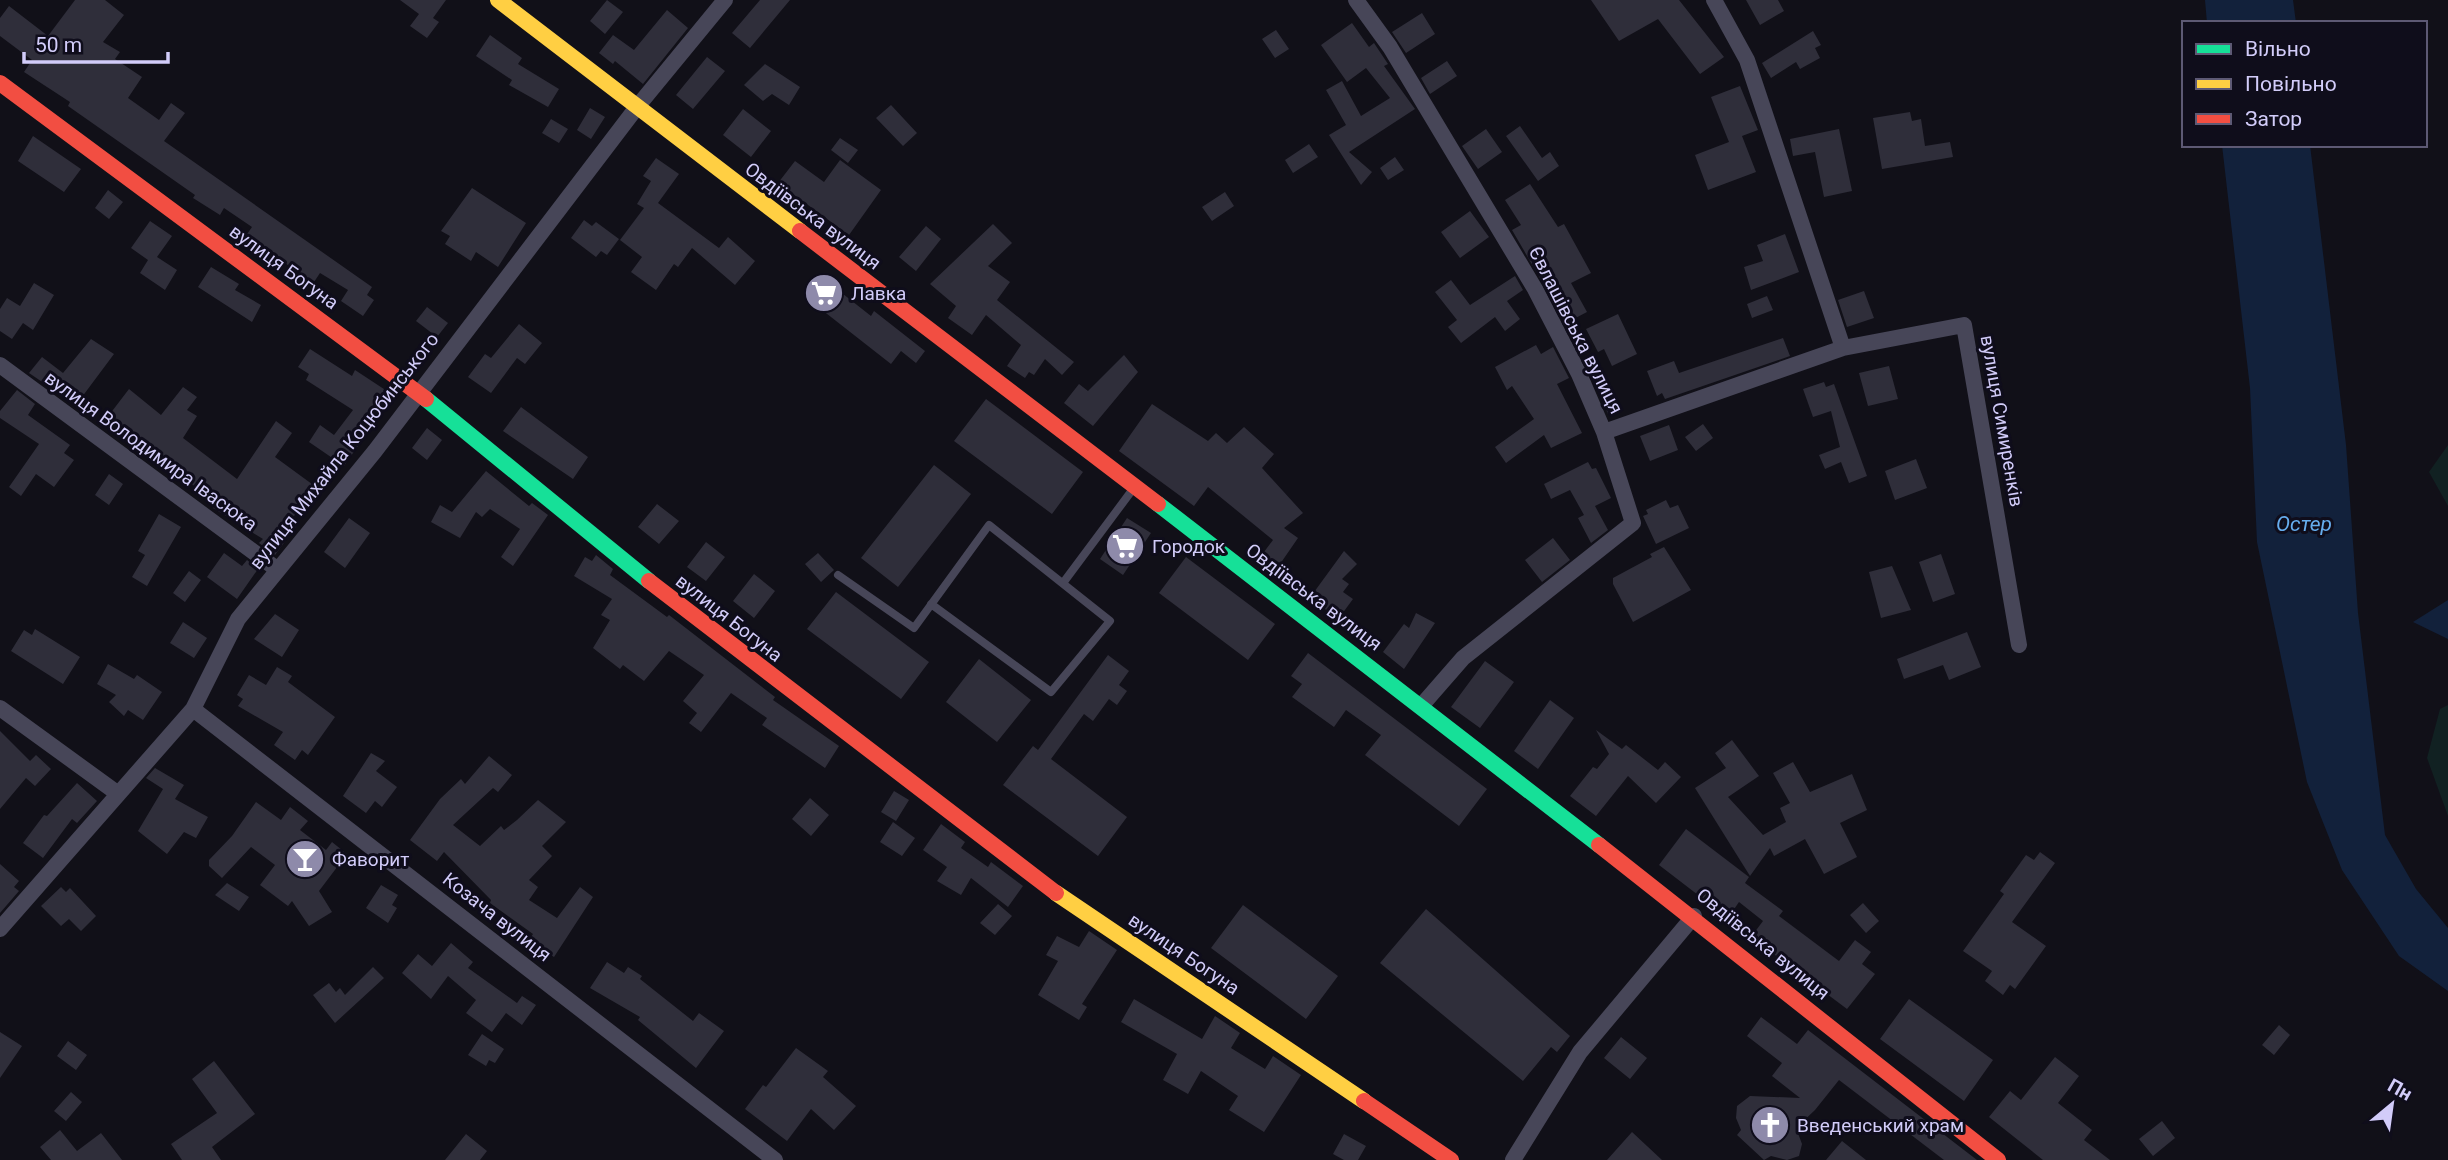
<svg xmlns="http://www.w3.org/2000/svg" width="2448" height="1160" font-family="Roboto,sans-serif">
<rect width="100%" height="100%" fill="#111018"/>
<path fill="#112122" d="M2448,445V506L2429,472Z
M2448,705V816L2427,758L2440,709Z"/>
<path fill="#12213b" d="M2205,0H2293L2296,23H2207Z
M2222,145H2310L2346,445L2358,613L2385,835L2416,889L2448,928V991L2399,956L2342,870L2307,782L2257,542L2250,388Z
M2448,600V639L2413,622Z"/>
<path fill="#2f2e3a" d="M75,0H105L124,15L103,42L120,52L115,59L142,77L128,98L159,120L171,103L185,113L164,141L372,287L367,295L374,300L363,316L341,301L348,290L320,273L314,282L245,237L252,227L224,208L220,215L193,198L195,195L68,106L70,102L24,72L32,60L0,36V18L9,6L48,36Z
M400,0H446L433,18L439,22L427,38L410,26L419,14Z
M607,0L623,12L605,34L590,21Z
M760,0H790L750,48L732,33Z
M1591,0H1679L1724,57L1700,74L1658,19L1619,41Z
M1746,0H1778L1784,11L1760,25Z
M667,10L688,28L643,84L615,61L613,64L599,53L613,35L634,50Z
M1422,13L1435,34L1406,53L1392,32Z
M1352,23L1369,47L1374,43L1388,64L1384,66L1415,109L1349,152L1372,172L1361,185L1329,135L1346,125L1326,90L1342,81L1361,116L1390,98L1366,68L1347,82L1321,45Z
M1276,30L1289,49L1275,58L1262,39Z
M1813,31L1821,45L1815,48L1820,58L1800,69L1796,62L1771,78L1762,63Z
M490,35L522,58L518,64L559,89L548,107L509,85L512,80L476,56Z
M707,57L725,71L693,109L676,95Z
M1447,61L1457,76L1430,94L1421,78Z
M765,64L800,87L789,105L772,94L763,101L744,85Z
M1740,86L1758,130L1742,136L1756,172L1708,190L1695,155L1729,142L1711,97Z
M891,105L917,133L903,146L876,118Z
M590,108L605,117L591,139L577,130Z
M743,109L771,131L751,157L723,135Z
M1910,112L1912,121L1921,119L1925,146L1950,142L1953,157L1882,169L1873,118Z
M551,119L568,129L559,143L542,133Z
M1520,126L1542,158L1550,152L1559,166L1538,181L1506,136Z
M1486,129L1502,152L1478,169L1462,146Z
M1839,129L1852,191L1824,197L1815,152L1793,156L1790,139Z
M33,136L81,169L64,192L18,161Z
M840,138L858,150L848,163L831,150Z
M1309,144L1318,157L1293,173L1285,160Z
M1395,157L1404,170L1388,180L1380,168Z
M656,158L679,174L658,203L719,248L728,237L755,261L735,285L692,248L678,267L674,264L656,290L631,272L642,257L620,240L644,208L637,204L651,181L643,176Z
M840,160L881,190L849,235L778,183L795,161L824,182Z
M1530,184L1558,227L1564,224L1591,273L1571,283L1587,312L1566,323L1512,230L1521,225L1505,200Z
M472,188L526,223L498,267L476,252L471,261L445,244L450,236L441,231Z
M108,190L123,202L109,219L95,208Z
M1225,192L1234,206L1212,221L1202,207Z
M1470,211L1489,237L1460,258L1441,232Z
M584,220L592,226L596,222L619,239L607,255L601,251L596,257L571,238Z
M150,221L172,236L157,257L177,270L165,290L140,273L148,260L131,248Z
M993,224L1012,243L988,266L1010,282L997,300L1074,362L1062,375L1045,359L1034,375L1029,372L1025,378L1007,366L1021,345L986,315L972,335L948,318L956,306L930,284Z
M926,226L941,239L916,271L899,257Z
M1785,234L1799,272L1751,290L1744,267L1763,261L1757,245Z
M211,267L239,284L235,290L261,305L252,322L198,287Z
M1515,276L1523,290L1507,301L1520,319L1505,331L1495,317L1461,343L1448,327L1457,320L1435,292L1451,280L1470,305Z
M824,279L871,316L874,311L925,351L916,363L901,351L891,364L808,299Z
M34,283L54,295L33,330L23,323L12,339L0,331V309L7,298L20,306Z
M1864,291L1874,318L1847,327L1838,300Z
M1767,296L1773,310L1752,318L1747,304Z
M427,307L448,323L437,337L416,321Z
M1618,314L1637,354L1612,366L1604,349L1598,352L1586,329Z
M519,324L542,343L525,364L517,358L491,393L468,377L485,354L491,358Z
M1783,338L1790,356L1665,399L1662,393L1657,396L1647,371L1674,361L1679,373Z
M91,339L114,354L76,405L29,373L42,357L63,373Z
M1536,345L1541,354L1553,347L1569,378L1557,384L1582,433L1551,448L1544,435L1506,463L1495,447L1534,419L1512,386L1507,390L1495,367Z
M310,349L352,376L355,370L393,395L344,466L309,442L320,425L334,435L353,410L306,380L309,374L298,367Z
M1124,355L1138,372L1093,426L1064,403L1079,384L1088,391Z
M1889,366L1898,399L1868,406L1859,373Z
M1824,382L1826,387L1834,384L1867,476L1849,483L1841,462L1825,469L1819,455L1840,447L1831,411L1813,417L1803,389Z
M1610,385L1620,408L1608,414L1598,391Z
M183,387L197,397L187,410L197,416L183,438L237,479L276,421L292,433L275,457L316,487L291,520L298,524L275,555L259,543L263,539L213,508L217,503L177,473L181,467L144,446L140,451L103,423L129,389L161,415Z
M17,390L35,404L28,415L70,445L64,453L74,460L54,487L36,474L21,496L9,487L39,444L0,418V411Z
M986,399L1083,472L1052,514L954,441Z
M1152,404L1208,441L1216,433L1227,443L1244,427L1274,454L1262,468L1303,513L1284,528L1298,538L1278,567L1261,556L1273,540L1208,487L1194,506L1119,451Z
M521,407L588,457L573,479L503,431Z
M1703,424L1713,438L1696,451L1685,437Z
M1669,425L1678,450L1650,461L1640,436Z
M427,428L442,440L427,460L412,448Z
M1916,459L1927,488L1895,500L1885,471Z
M1588,462L1592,469L1596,468L1611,498L1595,506L1608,530L1591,543L1578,518L1584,515L1570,490L1551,499L1544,484Z
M934,465L971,494L898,587L861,558Z
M486,471L529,506L532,503L548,515L513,566L501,557L520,529L490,509L482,517L476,512L460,538L431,522L440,505L452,512Z
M109,474L123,484L109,505L95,495Z
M1666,500L1670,508L1678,505L1689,528L1656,544L1643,516L1648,514L1646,510Z
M657,504L679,521L659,544L638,527Z
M159,514L181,527L147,586L132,577L145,555L138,551Z
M349,518L370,533L345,568L324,552Z
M1127,518L1151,533L1123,575L1100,559Z
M1553,538L1570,560L1542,582L1525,560Z
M706,542L725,557L706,581L687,567Z
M1664,547L1691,590L1633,622L1613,584V578L1652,557L1650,554Z
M1344,551L1357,564L1342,579L1349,584L1343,592L1353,599L1339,618L1309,599Z
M224,553L242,566L247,560L258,569L237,599L207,577Z
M818,553L834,570L821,582L805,564Z
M1941,554L1955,594L1933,602L1919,562Z
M596,555L613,569L610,575L667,617L669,615L775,697L773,700L839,746L825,768L762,725L767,718L731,693L701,732L689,723L697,713L683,701L704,675L669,651L644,681L623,665L620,669L593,648L610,620L601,615L612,599L574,576L585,557L592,561Z
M1186,557L1275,624L1248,660L1159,593Z
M1892,566L1911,610L1881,618L1869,572Z
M189,571L201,580L185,602L173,593Z
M754,574L775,591L754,618L733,601Z
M836,592L929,662L901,699L807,629Z
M1416,613L1435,623L1404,669L1383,652L1404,624L1409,628Z
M275,614L299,630L282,657L254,639Z
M183,622L207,638L194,658L170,643Z
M35,629L80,657L63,684L11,651L24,630L32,635Z
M1967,632L1981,667L1949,680L1943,665L1904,679L1897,659Z
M1308,653L1487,789L1459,826L1365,755L1381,735L1346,710L1334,727L1292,697L1302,684L1291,676Z
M1108,655L1129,671L1119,685L1127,691L1117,705L1109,699L1093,721L1084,714L1051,759L1127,817L1098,856L1003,785L1033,746L1038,750Z
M979,659L1031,700L997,742L946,702Z
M1485,661L1514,682L1480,728L1451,707Z
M108,664L134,679L137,675L162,692L143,720L128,710L124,716L109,702L116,695L97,684Z
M277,667L292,676L288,682L335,717L308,755L302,750L295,760L274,745L283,732L238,706L243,699L237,695L249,675L266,685Z
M1550,700L1574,718L1538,769L1514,751Z
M1596,730L1622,749L1626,745L1658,770L1665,762L1681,777L1656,803L1628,776L1596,816L1570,796L1593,767L1597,769L1609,754Z
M0,731L30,761L36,755L51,769L35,786L26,778L0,809Z
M1732,740L1759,776L1728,797L1763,835L1786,822L1780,808L1790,803L1773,773L1793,762L1810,792L1852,774L1867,810L1840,823L1857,857L1824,874L1805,839L1774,856L1770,848L1750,876L1695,788L1726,768L1715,753Z
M371,753L385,761L376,771L397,787L382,807L375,801L366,813L343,796Z
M489,756L512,775L498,792L493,788L453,825L480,846L501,826L504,830L517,820L538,800L566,822L542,846L552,856L529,880L538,887L529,900L557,918L580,887L593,897L554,957L529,940L533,934L490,903L491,900L444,852L437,861L410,840L440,799L461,779L465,784Z
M155,768L184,785L175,799L208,817L196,838L184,832L167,854L138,831L163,789L146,778Z
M77,783L97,801L77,823L72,819L43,858L23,843L44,815L47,816Z
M894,791L909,800L896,821L881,812Z
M810,798L829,815L811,836L792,819Z
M256,802L281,820L290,807L308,821L300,830L326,850L332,842L347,854L319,891L332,912L309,926L292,901L288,906L260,885L275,865L251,847L222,878L209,866V860L232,836Z
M893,822L915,838L902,856L880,842Z
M941,824L965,842L961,848L988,867L991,862L1023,886L1008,907L971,878L961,895L937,881L947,867L923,850Z
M1686,829L1749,877L1745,883L1783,911L1779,916L1839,961L1855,940L1871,952L1862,964L1875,974L1847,1009L1751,937L1763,921L1739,902L1728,918L1659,865Z
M2040,852L2055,863L2012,922L2046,946L2015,989L2010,985L2003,995L1985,981L1992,971L1963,951L2004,894L2000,891L2026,855L2034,860Z
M0,864L19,881L14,887L19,891L0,913Z
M227,883L249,897L239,911L215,895Z
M381,885L398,895L392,905L397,908L388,923L366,908Z
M61,887L66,892L70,888L96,916L81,931L69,919L61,926L41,906Z
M1863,903L1879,921L1866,933L1850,915Z
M998,904L1012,916L995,935L980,923Z
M1243,905L1338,976L1306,1019L1211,948Z
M1426,909L1570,1036L1557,1052L1551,1047L1523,1081L1380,963Z
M1089,931L1117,950L1082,1004L1087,1007L1079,1020L1038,995L1058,961L1046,955L1057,936L1079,947Z
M451,943L473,962L468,968L517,1003L522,996L536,1005L522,1025L506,1013L492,1032L466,1013L476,1000L448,976L431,999L402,973L418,954L432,966Z
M607,962L624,973L628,967L642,976L640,979L693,1021L699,1013L724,1031L696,1068L638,1020L640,1017L590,988Z
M373,967L384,978L335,1023L313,995L329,983L336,992L340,988L345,995Z
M1134,999L1202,1039L1215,1016L1240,1033L1231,1048L1265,1069L1273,1056L1301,1075L1264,1132L1229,1110L1238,1096L1201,1071L1188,1094L1163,1080L1177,1054L1121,1022Z
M1909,999L1993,1060L1964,1101L1880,1039Z
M1761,1017L1797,1044L1808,1030L1977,1160H1944L1839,1080L1815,1110L1796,1128L1802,1144L1799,1156L1787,1160L1771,1156L1764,1160L1737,1135L1741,1130L1736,1118L1737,1106L1750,1096L1800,1098L1772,1076L1782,1063L1747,1036Z
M2279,1025L2290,1035L2274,1055L2262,1045Z
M0,1032L22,1046L0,1078Z
M482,1034L504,1049L495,1063L489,1060L486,1066L468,1055Z
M1621,1037L1647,1058L1630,1079L1604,1058Z
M68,1041L87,1055L76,1070L57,1056Z
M796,1048L828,1071L823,1077L856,1106L834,1130L811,1109L787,1141L745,1109L763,1085L766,1087Z
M2055,1057L2079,1076L2058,1103L2092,1130L2084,1140L2110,1160H2043L1989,1117L2010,1091L2021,1100Z
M214,1061L255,1114L212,1147L221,1160H182L171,1144L217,1113L192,1079Z
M71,1092L82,1102L66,1121L54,1111Z
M2162,1121L2175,1138L2153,1156L2139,1139Z
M60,1130L77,1151L101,1133L122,1160H51L40,1147Z
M1632,1132L1662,1160H1607Z
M466,1134L487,1151L480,1160H445Z
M1344,1134L1366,1146L1358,1160H1344L1333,1154Z
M1842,1141L1866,1160H1826Z"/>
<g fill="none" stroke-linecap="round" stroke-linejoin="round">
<path stroke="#474658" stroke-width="8" d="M838,575L914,628L989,525L1110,621L1051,692L931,604
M1063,583L1133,489"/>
<path stroke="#474658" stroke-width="16" d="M1356,0L1390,47L1535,289L1579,374L1604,432L1633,523L1463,658L1422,705
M1714,0L1747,60L1843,348
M0,365L278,570
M1604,432L1843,348L1964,325L2019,645
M0,708L117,793
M193,709L775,1160
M0,929L193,709L238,619L375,451L637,107L725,0
M1513,1160L1580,1052L1694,916"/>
<path stroke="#16e098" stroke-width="16" d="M426,399L649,581
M1158,504L1599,845"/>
<path stroke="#ffcf43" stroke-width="16" d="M498,0L800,231
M1056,893L1364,1101"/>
<path stroke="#f24e42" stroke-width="16" d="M0,83L426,399
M800,231L1158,504
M649,581L1056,893
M1599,845L1998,1160
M1364,1101L1451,1160"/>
</g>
<defs>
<g id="supermarket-disc" transform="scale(2.0125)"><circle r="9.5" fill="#8e8aaa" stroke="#0f0d1b"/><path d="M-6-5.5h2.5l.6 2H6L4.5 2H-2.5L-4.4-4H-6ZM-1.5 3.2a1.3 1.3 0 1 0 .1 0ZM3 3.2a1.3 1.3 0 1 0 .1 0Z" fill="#fff"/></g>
<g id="bar-disc" transform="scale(2.0125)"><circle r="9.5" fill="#8e8aaa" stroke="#0f0d1b"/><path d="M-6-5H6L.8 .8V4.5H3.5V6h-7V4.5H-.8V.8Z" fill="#fff"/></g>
<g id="church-disc" transform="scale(2.0125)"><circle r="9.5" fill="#8e8aaa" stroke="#0f0d1b"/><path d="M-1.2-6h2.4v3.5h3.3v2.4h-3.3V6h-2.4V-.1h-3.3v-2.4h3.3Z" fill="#fff"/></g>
</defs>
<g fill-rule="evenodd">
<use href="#supermarket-disc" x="824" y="293"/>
<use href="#supermarket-disc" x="1125" y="546"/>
<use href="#bar-disc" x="305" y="859"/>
<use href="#church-disc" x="1770" y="1125"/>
</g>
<g text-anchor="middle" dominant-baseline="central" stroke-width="6" stroke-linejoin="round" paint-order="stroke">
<g font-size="19" fill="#d2ccf9" stroke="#0f0d1b">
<text transform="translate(813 216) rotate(37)">Овдіївська вулиця</text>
<text transform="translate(284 267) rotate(36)">вулиця Богуна</text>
<text transform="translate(1576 330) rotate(63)">Євлашівська вулиця</text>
<text transform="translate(2002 421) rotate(80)">вулиця Симиренків</text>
<text transform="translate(151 451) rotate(36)">вулиця Володимира Івасюка</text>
<text transform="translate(344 451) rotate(-52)">вулиця Михайла Коцюбинського</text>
<text transform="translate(1314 597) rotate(37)">Овдіївська вулиця</text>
<text transform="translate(729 618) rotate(38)">вулиця Богуна</text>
<text transform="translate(497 917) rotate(38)">Козача вулиця</text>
<text transform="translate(1763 944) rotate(39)">Овдіївська вулиця</text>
<text transform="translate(1184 954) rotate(34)">вулиця Богуна</text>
</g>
<g font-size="19" fill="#d2ccf9" stroke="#0f0d1b" text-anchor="start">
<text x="851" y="293">Лавка</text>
<text x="1152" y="546">Городок</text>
<text x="332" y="859">Фаворит</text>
<text x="1797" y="1125">Введенський храм</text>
</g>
<g font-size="21" font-style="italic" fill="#66adee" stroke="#0f0d1b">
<text x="2304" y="524">Остер</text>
</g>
</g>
<rect x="2182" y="21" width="245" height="126" fill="#0f0d1b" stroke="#5d5974" stroke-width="2"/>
<rect x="2196" y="44" width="35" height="10" fill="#16e098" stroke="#5d5974" stroke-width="2"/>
<text x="2245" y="56" font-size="21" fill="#d2ccf9">Вільно</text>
<rect x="2196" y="79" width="35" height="10" fill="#ffcf43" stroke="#5d5974" stroke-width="2"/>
<text x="2245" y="91" font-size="21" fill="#d2ccf9">Повільно</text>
<rect x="2196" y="114" width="35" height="10" fill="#f24e42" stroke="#5d5974" stroke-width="2"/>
<text x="2245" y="126" font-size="21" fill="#d2ccf9">Затор</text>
<g transform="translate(2392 1104) rotate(29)" stroke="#0f0d1b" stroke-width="5" paint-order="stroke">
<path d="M0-5L12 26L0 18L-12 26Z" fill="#d2ccf9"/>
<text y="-10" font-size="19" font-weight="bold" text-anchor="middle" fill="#d2ccf9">Пн</text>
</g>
<path d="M24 52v10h144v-10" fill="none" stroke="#d2ccf9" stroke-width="3.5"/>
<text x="35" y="52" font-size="21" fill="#d2ccf9" stroke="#0f0d1b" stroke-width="5" paint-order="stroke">50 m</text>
</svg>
